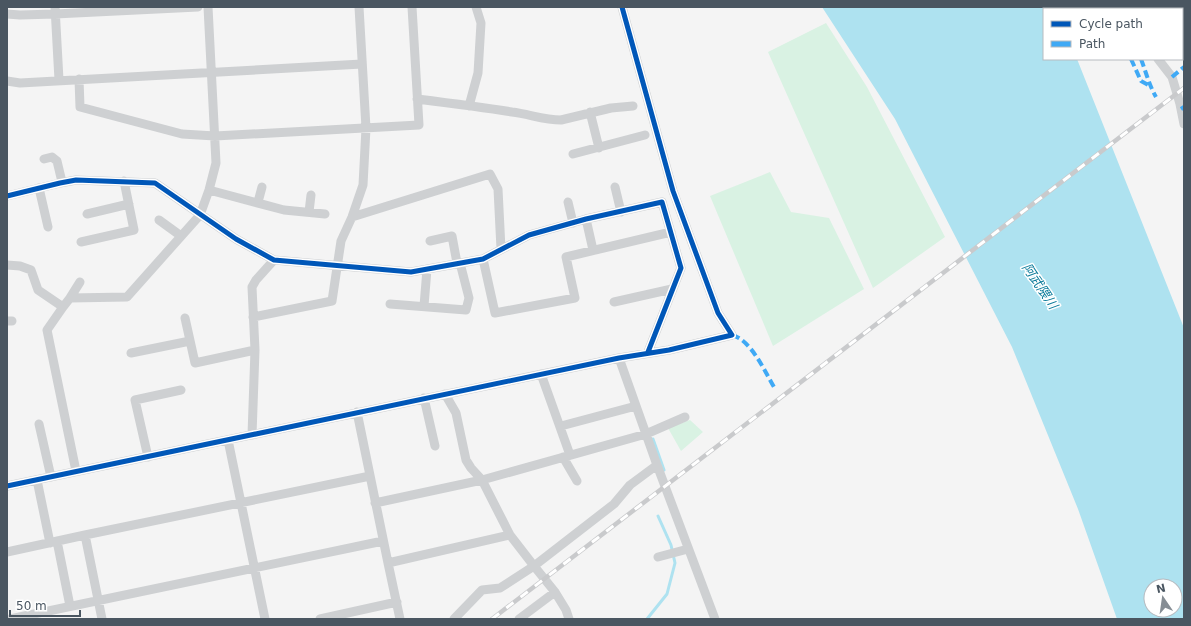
<svg xmlns="http://www.w3.org/2000/svg" width="1191" height="626" font-family="'DejaVu Sans','Noto Sans JP',sans-serif">
<rect width="100%" height="100%" fill="#f4f4f4"/>
<path fill="#d9f2e3" d="M826,23L867,87L945,237L873,288L768,52Z
M770,172L791,212L829,218L864,289L773,346L710,196Z
M690,420L703,432L681,451L668,428Z"/>
<path fill="#aee2f0" fill-rule="evenodd" d="M822,7H1056L1057,9H1044V59H1077L1184,328V619H1117L1078,509L1012,347L895,119ZM1151,586H1175V610H1151Z"/>
<g fill="none" stroke-linecap="round" stroke-linejoin="round">
<path stroke="#aee2f0" stroke-width="3" d="M653,439L664,470
M647,619L667,594L675,563L671,545L658,516"/>
<path stroke="#ced0d2" stroke-width="9" d="M55,7L59,80
M1119,7L1120,9
M7,14L20,15L55,14L198,7
M1158,59L1172,77L1180,104L1184,124
M79,79L80,107L182,134L215,136L419,125L412,7
M7,81L20,83L362,64
M417,99C449,103 481,107 512,112C529,114 544,120 561,120L611,108L633,106
M469,106L478,73L481,23L476,7
M590,112L599,148
M573,154L645,135
M44,159L52,157L57,161L62,182
M615,187L621,212
M39,188L48,227
M209,190L284,210L325,214
M7,196L60,183L76,180L155,183L236,239L274,260L411,272L483,259L529,235L586,219L662,202L681,268L648,352
M258,202L262,187
M568,202L573,223
M309,212L311,195
M87,214L129,204
M352,217L490,174L498,189L501,249
M586,219L593,250
M159,220L181,236
M430,241L452,236L457,263
M81,242L134,230L124,181
M483,259L495,313L575,298L566,257L671,232
M7,265L20,266L31,270L38,290L63,307L47,330L76,471
M70,298L80,282
M614,302L672,289
M390,304L466,310L469,298L460,263
M424,306L427,269
M63,307L70,298L127,297L200,215L209,190L216,163L208,7
M253,317L332,301L341,241L352,217L363,185L366,128L359,7
M185,318L195,363L255,350
M7,321H12
M131,353L190,341
M619,358L657,465L715,619
M541,374L570,455
M445,394L456,413L466,460L471,468L482,480L510,535L534,566L555,592L566,610L569,619
M424,398L435,446
M357,412L388,563L400,619
M39,424L51,477
M561,426L636,406
M252,435L255,350L252,287L256,280L274,260
M228,440L265,619
M148,457L135,400L181,390
M563,457L577,481
M37,480L50,543
M7,486L619,358L669,350L732,335L718,313L673,191L622,7
M375,503L482,480L646,434L685,417
M85,535L102,619
M57,541L70,606
M7,552L85,535L370,476
M658,557L688,549
M388,563L510,535
M10,619L383,541
M320,619L397,602
M454,619L482,590L500,588L534,566L614,504L630,485L657,465
M519,619L555,592"/>
<g stroke="#c9cacc" stroke-width="4.5">
<path id="rail" d="M492,619L1184,88"/>
</g>
<use href="#rail" stroke="#fff" stroke-width="3" stroke-dasharray="9" stroke-linecap="butt"/>
<path stroke="#3fa9f5" stroke-width="4" stroke-dasharray="8 4" stroke-linecap="butt" d="M1082,7L1085,9
M1118,7L1119,9
M1131,59L1141,81L1150,86
M1141,59C1146,72 1149,85 1156,97
M1172,77L1184,67
M1181,109L1184,107
M732,335C751,340 764,370 774,387"/>
<g stroke="#fff" stroke-width="8">
<path id="cycleway" d="M7,196L60,183L76,180L155,183L236,239L274,260L411,272L483,259L529,235L586,219L662,202L681,268L648,352
M7,486L619,358L669,350L732,335L718,313L673,191L622,7"/>
</g>
<use href="#cycleway" stroke="#0057b8" stroke-width="5"/>
</g>
<g text-anchor="middle" dominant-baseline="central" stroke-width="3" stroke-linejoin="round" paint-order="stroke">
<g font-size="13" font-style="italic" fill="#0c7c9b" stroke="#fff">
<text transform="translate(1040 286) rotate(56)">阿武隈川</text>
</g>
</g>
<rect width="1191" height="626" fill="none" stroke="#4a5661" stroke-width="16"/>
<rect x="1043" y="8" width="140" height="52" fill="#ffffff" stroke="#b7bbc0"/>
<rect x="1051" y="21" width="20" height="6" fill="#0057b8" stroke="#b7bbc0"/>
<text x="1079" y="28" font-size="12" fill="#4a5661">Cycle path</text>
<rect x="1051" y="41" width="20" height="6" fill="#3fa9f5" stroke="#b7bbc0"/>
<text x="1079" y="48" font-size="12" fill="#4a5661">Path</text>
<g transform="translate(1163 598) rotate(347)"><circle r="19" fill="#ffffff" stroke="#b7bbc0"/>
<path d="M0-3L7 15L0 10L-7 15Z" fill="#868d94"/>
<text y="-6" font-size="11" font-weight="bold" text-anchor="middle" fill="#4a5661">N</text>
</g>
<path d="M10 610v6h70v-6" fill="none" stroke="#4a5661" stroke-width="2"/>
<text x="16" y="610" font-size="12" fill="#4a5661" stroke="#ffffff" stroke-width="3" paint-order="stroke">50 m</text>
</svg>
